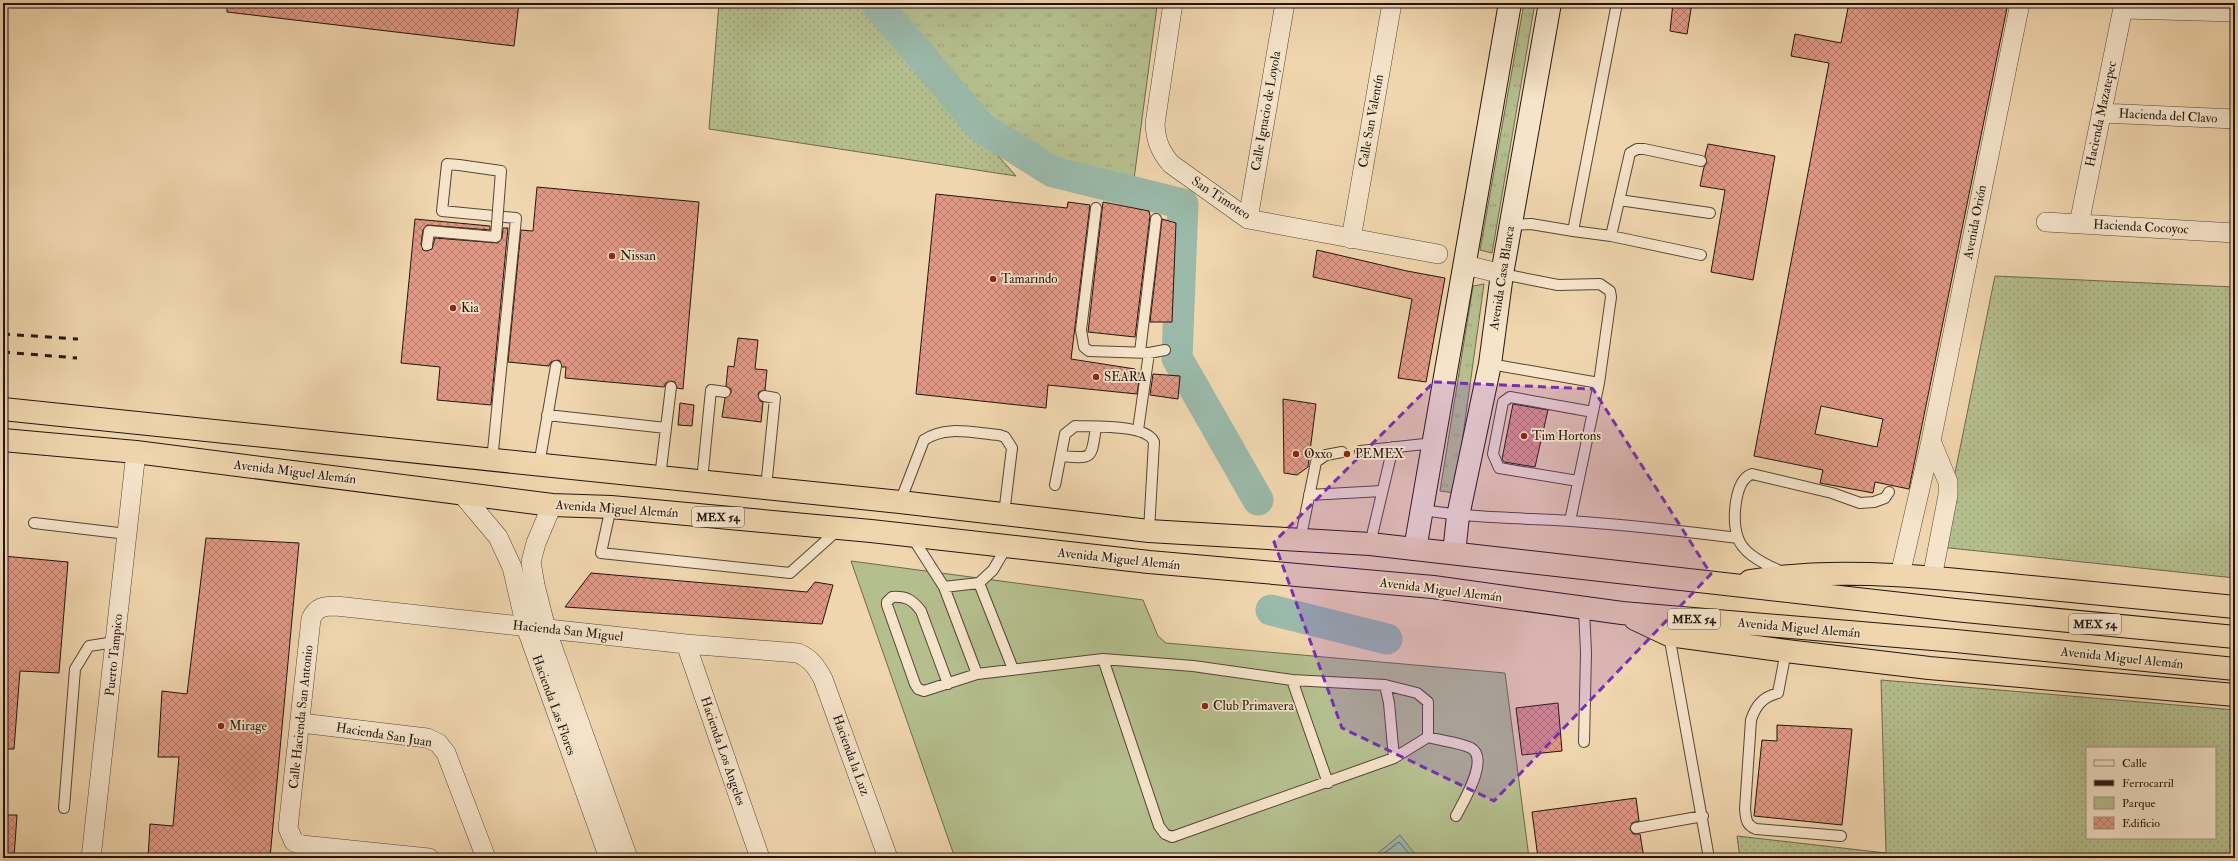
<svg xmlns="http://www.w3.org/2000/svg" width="2238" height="861" font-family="'IM FELL Double Pica',serif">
<defs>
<pattern id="grass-dots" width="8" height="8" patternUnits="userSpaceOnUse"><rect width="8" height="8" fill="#b5bf8e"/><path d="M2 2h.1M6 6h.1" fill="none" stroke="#9ba379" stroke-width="1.8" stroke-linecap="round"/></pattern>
<pattern id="park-tufts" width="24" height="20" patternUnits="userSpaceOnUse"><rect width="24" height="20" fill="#b5bf8e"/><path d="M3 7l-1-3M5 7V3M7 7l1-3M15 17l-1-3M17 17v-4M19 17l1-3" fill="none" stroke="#9ba379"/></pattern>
<pattern id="building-cross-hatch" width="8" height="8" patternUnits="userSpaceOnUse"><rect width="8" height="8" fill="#e19986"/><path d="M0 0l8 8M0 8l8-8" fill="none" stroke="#b67c6c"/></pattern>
</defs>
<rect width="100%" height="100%" fill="#f0d6ae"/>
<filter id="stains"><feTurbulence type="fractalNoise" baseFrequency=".005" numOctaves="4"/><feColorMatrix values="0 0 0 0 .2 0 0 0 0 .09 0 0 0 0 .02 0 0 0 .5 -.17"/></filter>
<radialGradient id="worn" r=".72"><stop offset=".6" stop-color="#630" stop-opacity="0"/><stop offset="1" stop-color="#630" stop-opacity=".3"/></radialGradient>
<path fill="url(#grass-dots)" stroke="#6c6a4d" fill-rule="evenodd" d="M719,3H863L1016,176L709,129Z
M1995,276L2235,287V578L1940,547Z
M1881,680L2235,710V858H1740L1737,836L1886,853ZM2087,748H2215V838H2087Z"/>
<path fill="url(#park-tufts)" stroke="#6c6a4d" d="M893,3H1143L1157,6L1134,179L1066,165L1010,133L978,110Z
M1524,3H1535L1492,253L1480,250Z
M1484,284L1455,493L1440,491L1473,286Z"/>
<path fill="#b5bf8e" stroke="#6c6a4d" d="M851,561L1143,600L1158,636L1166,643L1505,673L1529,858H955Z"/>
<path fill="#9ab9a9" stroke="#6a776a" d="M1400,835L1418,858H1372Z"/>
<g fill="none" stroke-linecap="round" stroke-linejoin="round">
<path stroke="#5e675a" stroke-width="1" d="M1378,858L1399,842L1413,858"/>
<path stroke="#9ab9a9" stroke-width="31" d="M876,3L981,127L1053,172L1183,204L1177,358L1258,500
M1271,610L1387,639"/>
</g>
<path fill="url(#building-cross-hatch)" stroke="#22150c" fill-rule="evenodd" d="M227,3H519L514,46L227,12Z
M1673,3H1692L1687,34L1670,31Z
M1849,3H2008L1909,489L1875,482L1873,493L1820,483L1823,470L1754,456L1829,63L1791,56L1795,34L1841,43ZM1821,406L1883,419L1877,447L1815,434Z
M1708,144L1775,156L1753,280L1711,272L1725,190L1700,186L1704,167L1707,162L1705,156Z
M537,187L699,202L683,389L677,388L675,382L671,381L666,383L664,387L565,378L566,367H562L560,361L557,360L551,362L549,366L508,362L521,230L533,231Z
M936,194L1067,208L1068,202L1090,205L1071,359L1135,369V373H1140L1137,394L1048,385L1046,408L916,394Z
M1103,202L1149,211L1150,216L1135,337L1088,332Z
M415,219L490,226V230L427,225L423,230L421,244L423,250L426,251L432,249L435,238L498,243L502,238L503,228H508L491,405L437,400L440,367L401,363Z
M1162,219L1176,223L1172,322H1150Z
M1317,250L1407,271L1445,278L1426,382L1398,378L1412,299L1313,277Z
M738,338L758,340L755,369L767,370L765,390L759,392L758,395L760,401L763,402L761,422L722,417L725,398L731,393V389L726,386L728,366L734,367Z
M1153,374L1180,376L1178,399L1150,395Z
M1283,399L1316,404L1308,467L1297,475L1284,473Z
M680,403L694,405L692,426L678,425Z
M1513,404L1548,410L1535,467L1504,462L1502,459Z
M206,538L299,543L270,858H148L150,824L173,826L179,757H158L162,691L187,694Z
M3,556L68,562L59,673L20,671L14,749H3Z
M591,573L807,592L815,582L833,585L822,624L565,607Z
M1558,703L1562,751L1522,755L1516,708Z
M1777,725L1852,729L1842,825L1754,816L1762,740L1777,741Z
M1636,798L1639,821L1632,823L1630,829L1633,834H1640L1644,858H1538L1532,812Z
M3,815H17L14,858H3Z"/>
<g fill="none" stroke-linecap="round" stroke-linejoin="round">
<g stroke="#564534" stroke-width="12">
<path id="lane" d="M459,165L447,164L442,211L516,218L492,461
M1619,200L1710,213
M1096,208L1081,330L1084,347L1089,351L1149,353L1165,350
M1510,225L1531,224L1573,231L1617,3
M1573,231L1611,236L1701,255
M1611,236L1630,153L1637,149H1644L1701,161
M1502,274L1558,285L1600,284L1610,291L1611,297L1599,383
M1140,352L1156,219
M1490,364L1599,383L1570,521
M764,396L775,398L766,488
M547,415L666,428L660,477
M666,428L671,387
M1138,430L1149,353
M1360,451L1434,443
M1061,456C1094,459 1091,459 1096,427
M539,465L556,366
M702,481L711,390L725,392
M1578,481L1499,468L1493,454L1503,402L1510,397L1593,412
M1055,485L1065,434L1075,426C1093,427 1147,424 1154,442L1149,531
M1309,495L1382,491
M900,502L924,440C946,425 973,433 999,435L1005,437L1012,448L1004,514
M611,507L601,553L790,573L839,529
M1423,510C1472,518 1522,518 1571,521C1627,525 1682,531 1738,538
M34,523L127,534
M912,537L944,587L977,674
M1300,541L1316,462L1326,455L1342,452
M1370,544L1393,447
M1783,572C1768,566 1743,554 1738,538C1732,521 1734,480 1752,474L1832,493L1860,503L1874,502L1885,498L1889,492
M979,583L1013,669
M944,587L979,583L993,570L1007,546
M1584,608L1586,653L1584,742
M1669,635L1709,858
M1786,651L1778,693C1763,697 1756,705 1751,720L1745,809C1746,819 1746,825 1756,829L1841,836
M1103,659L1159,826L1165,834L1172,837L1394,758L1389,703L1385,685L1292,680
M948,684L921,611C913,600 906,596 892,597L887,602V605L915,684L918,689L924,691L977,674L1103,659L1193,666L1292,680L1328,783
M1385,685L1417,693L1428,702V737
M1394,758L1428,737C1441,741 1459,742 1471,748C1490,759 1463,802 1456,816
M64,808L75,669L89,646L115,642
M1636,828L1703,816"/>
</g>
<g stroke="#564534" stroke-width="20">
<path id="street" d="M1173,3L1155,124C1156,141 1160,151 1171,164L1248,219L1438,254
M2123,9L2235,12
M2101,113L2235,119
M1248,219L1285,3
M2046,222L2235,233
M2079,224L2124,3
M1351,239L1392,3
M1466,265L1502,274
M1931,441L1948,482V495L1932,578
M461,493L498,537L512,567L526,627L609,858
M552,505L536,543L531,562L535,585L546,629L628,858
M1900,575L1931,441L2020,3
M686,644L760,858
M301,723L427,738L438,743L446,753L486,858
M91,858L136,452
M429,858L302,845L294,842L288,828L311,619C316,607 324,606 336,606L686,644L798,653C811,659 816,666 823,679L888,858"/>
</g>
<g stroke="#22150c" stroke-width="24">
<path id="secondary" d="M1415,549L1510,3
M1454,553L1458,516L1490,364L1502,274L1550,3"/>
</g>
<g stroke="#22150c" stroke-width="24">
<path id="highway" d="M3,409L900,502L1149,531L1370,544L1955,610L2235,637
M3,440L136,452L552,505L611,507L871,531L1149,562L1433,587L1622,613L1956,641L2235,669
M1750,581C1834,567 1917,576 2000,584C2079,592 2157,600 2235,607
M1635,619L1669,635L1786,651L1929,668L2235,695"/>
</g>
<use href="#lane" stroke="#f5e4ca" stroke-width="10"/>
<use href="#street" stroke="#f5e4ca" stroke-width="19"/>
<use href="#secondary" stroke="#f5e4ca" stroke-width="22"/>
<use href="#highway" stroke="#f0d6ae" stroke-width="22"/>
<path stroke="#22150c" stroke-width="3" stroke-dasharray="7 7" stroke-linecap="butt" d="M3,334L78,339
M3,352L77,358"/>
<g stroke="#564534" stroke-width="12" stroke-linecap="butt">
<path id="lane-bridge" d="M427,245L429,231L496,237L501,171L459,165"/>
</g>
<use href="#lane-bridge" stroke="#f5e4ca" stroke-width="10"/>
</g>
<path fill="#7b2cbf" fill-opacity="0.2" stroke="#7b2cbf" stroke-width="3" stroke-dasharray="8 5" stroke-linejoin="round" d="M1434,382L1593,389L1711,574L1494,801L1342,728L1274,542Z"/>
<g fill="#8f2418" stroke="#f5e4ca" stroke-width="1.5">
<circle cx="612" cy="256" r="4"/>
<circle cx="993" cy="279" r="4"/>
<circle cx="453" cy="308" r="4"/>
<circle cx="1096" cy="377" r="4"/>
<circle cx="1524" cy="436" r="4"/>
<circle cx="1296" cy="454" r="4"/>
<circle cx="1347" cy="454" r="4"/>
<circle cx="1205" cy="706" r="4"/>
<circle cx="221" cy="726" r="4"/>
</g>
<g text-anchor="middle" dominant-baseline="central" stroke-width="3.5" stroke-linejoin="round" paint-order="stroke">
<g fill="#f5e4ca" stroke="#615345" stroke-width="1">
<rect x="692" y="507" width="52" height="20" rx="3"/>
<rect x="1668" y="609" width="52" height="20" rx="3"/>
<rect x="2069" y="614" width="52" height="20" rx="3"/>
</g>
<g font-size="12" font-weight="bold" fill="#22150c">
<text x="718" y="517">MEX 54</text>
<text x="1694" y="619">MEX 54</text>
<text x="2095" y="624">MEX 54</text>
</g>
<g font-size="13" fill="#22150c" stroke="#f5e4ca">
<text transform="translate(1266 111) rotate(-80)">Calle Ignacio de Loyola</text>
<text transform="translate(2101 114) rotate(-78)">Hacienda Mazatepec</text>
<text transform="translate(2168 116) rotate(3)">Hacienda del Clavo</text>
<text transform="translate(1371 121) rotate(-80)">Calle San Valentín</text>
<text transform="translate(1221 198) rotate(33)">San Timoteo</text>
<text transform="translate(1975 222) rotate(-79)">Avenida Orión</text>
<text transform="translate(2141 227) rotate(3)">Hacienda Cocoyoc</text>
<text transform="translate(1502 278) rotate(-81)">Avenida Casa Blanca</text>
<text transform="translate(295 472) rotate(7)">Avenida Miguel Alemán</text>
<text transform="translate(617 509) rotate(4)">Avenida Miguel Alemán</text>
<text transform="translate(1119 559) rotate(6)">Avenida Miguel Alemán</text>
<text transform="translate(1441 590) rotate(7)">Avenida Miguel Alemán</text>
<text transform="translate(1799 628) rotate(5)">Avenida Miguel Alemán</text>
<text transform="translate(568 631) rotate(6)">Hacienda San Miguel</text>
<text transform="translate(114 655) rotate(-84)">Puerto Tampico</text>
<text transform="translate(2122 658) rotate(6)">Avenida Miguel Alemán</text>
<text transform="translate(554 705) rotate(70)">Hacienda Las Flores</text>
<text transform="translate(301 717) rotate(-84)">Calle Hacienda San Antonio</text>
<text transform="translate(384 735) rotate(9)">Hacienda San Juan</text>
<text transform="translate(723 751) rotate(71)">Hacienda Los Angeles</text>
<text transform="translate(851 755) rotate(70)">Hacienda la Luz</text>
</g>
<g font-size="13" fill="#22150c" stroke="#f5e4ca" text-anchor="start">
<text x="620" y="256">Nissan</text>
<text x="1001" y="279">Tamarindo</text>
<text x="461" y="308">Kia</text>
<text x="1104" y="377">SEARA</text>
<text x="1532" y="436">Tim Hortons</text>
<text x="1304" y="454">Oxxo</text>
<text x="1355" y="454">PEMEX</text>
<text x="1213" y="706">Club Primavera</text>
<text x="229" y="726">Mirage</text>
</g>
</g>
<rect width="2238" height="861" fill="none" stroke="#f0d6ae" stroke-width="16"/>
<rect x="4" y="4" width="2230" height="853" fill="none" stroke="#22150c" stroke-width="2"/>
<rect x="8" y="8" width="2222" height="845" fill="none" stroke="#22150c"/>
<rect x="2086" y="747" width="130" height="92" fill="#f5e4ca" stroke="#a1917e"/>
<rect x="2094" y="760" width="20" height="6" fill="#f5e4ca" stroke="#a1917e"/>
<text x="2122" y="767" font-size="12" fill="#22150c">Calle</text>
<rect x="2094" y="780" width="20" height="6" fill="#22150c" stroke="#a1917e"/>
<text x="2122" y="787" font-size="12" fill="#22150c">Ferrocarril</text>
<rect x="2094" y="797" width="20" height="12" fill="url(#park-tufts)" stroke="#a1917e"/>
<text x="2122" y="807" font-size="12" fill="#22150c">Parque</text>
<rect x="2094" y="817" width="20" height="12" fill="url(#building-cross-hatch)" stroke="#a1917e"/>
<text x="2122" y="827" font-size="12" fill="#22150c">Edificio</text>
<rect width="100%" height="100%" filter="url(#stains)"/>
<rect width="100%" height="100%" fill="url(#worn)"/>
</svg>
